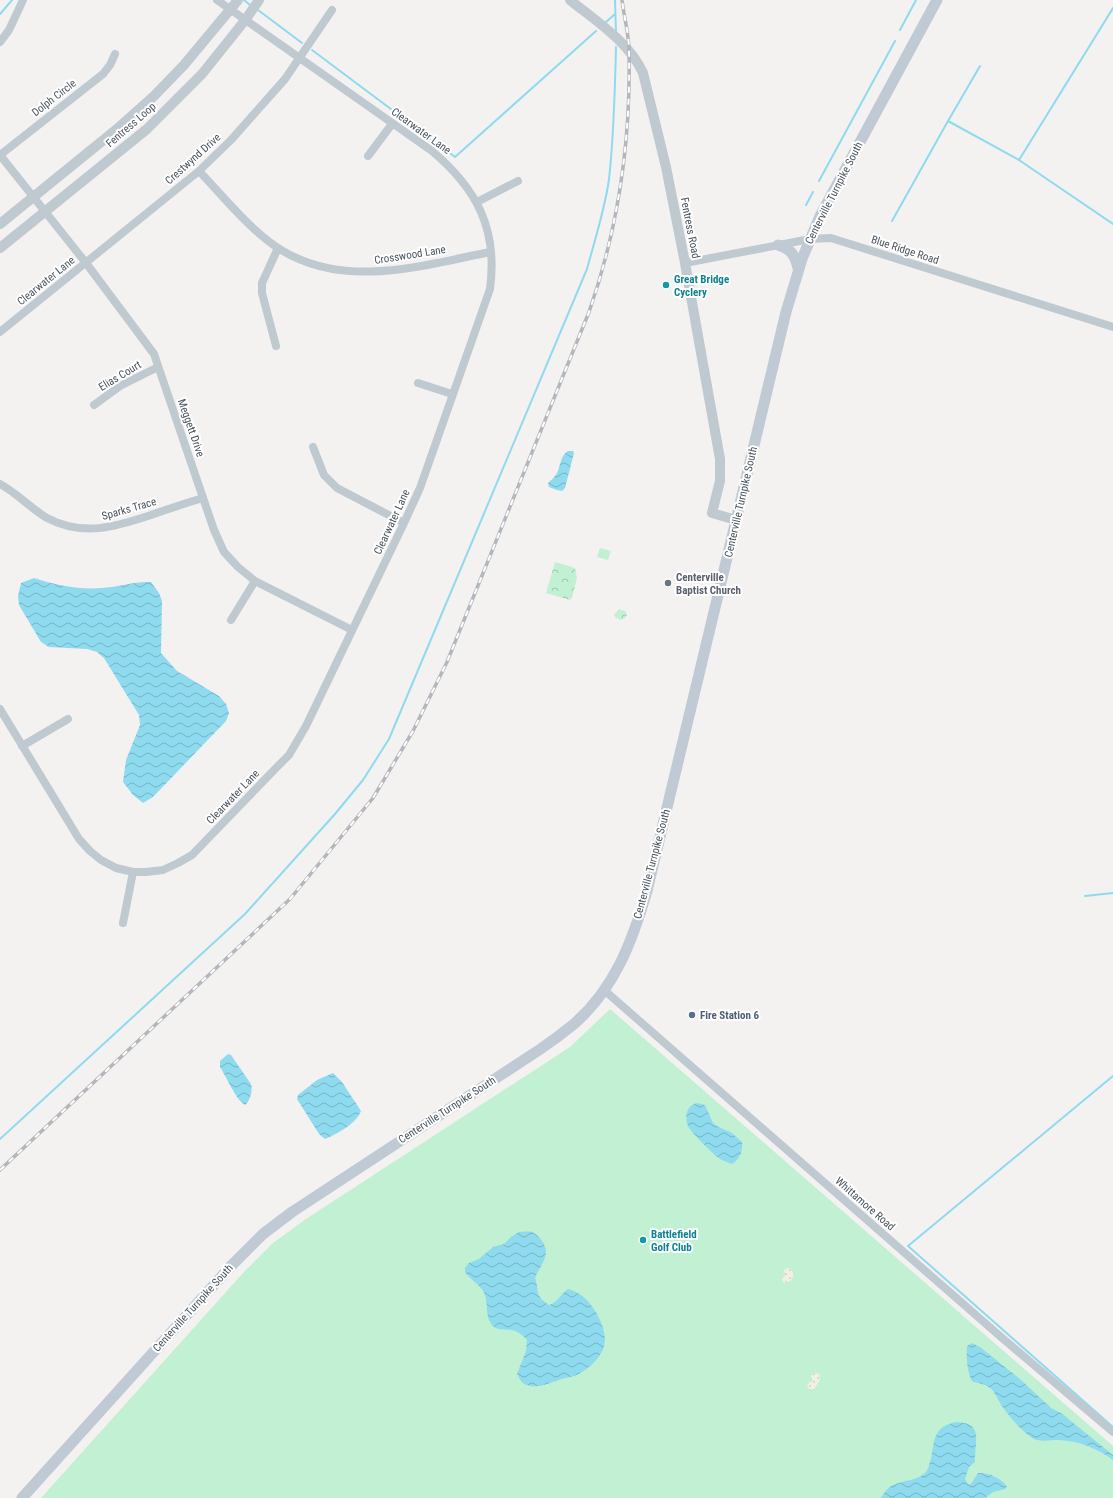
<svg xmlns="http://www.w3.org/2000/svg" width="1113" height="1498" font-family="'Roboto Condensed',sans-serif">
<defs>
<pattern id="forest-crowns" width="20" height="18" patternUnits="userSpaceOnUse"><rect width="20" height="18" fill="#c1f0d3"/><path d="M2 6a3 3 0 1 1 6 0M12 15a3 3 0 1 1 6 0" fill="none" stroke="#9fc5ae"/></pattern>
<pattern id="sand-dots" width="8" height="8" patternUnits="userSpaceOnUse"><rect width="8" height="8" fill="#f4efe3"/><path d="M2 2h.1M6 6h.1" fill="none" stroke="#d3cfc5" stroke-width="1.8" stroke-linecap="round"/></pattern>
<pattern id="water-waves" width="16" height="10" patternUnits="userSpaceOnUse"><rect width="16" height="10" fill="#8edaee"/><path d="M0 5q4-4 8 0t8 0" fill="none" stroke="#76b4c4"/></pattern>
</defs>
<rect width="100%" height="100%" fill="#f4f1f1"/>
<path fill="#c1f0d3" d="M610,1009L1113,1446V1498H41L243,1273L273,1243L306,1219L570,1047Z"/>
<path fill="url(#forest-crowns)" d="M600,548L611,551L608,560L597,557Z
M555,562L575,568L577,578L572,598L570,600L546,593Z
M619,609L625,611L627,614L626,617L621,620L616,618L614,615Z"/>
<path fill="url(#sand-dots)" d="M790,1268L794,1274L791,1281L784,1283L781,1279L786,1275L784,1271L785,1269Z
M815,1373L819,1374L820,1380L814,1389H809L807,1385L810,1382L813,1381L811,1376Z"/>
<path fill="url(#water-waves)" d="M568,451H573L574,453L565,488L562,491L557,490L549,487L548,483C551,480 555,477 557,473C561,465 560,456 568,451Z
M34,578C56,585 79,590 102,588C119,587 134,581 151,582L159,593L162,601L161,653L177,671L219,696L226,704L229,713L226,721L153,797L143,803L133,795L123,782L126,760L140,725L139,715L104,658L97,652L87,649L49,647L41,642L19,605L18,596L21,583Z
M228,1054L231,1055L251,1084C253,1090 250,1101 245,1105C236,1100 226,1076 220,1067V1061Z
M333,1073L342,1082L361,1111C356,1124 337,1134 325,1139L319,1134L297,1099L298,1095L317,1080Z
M697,1103L705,1105L713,1123L717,1126L732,1133L742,1142C743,1151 740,1159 732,1164C726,1162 721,1160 716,1156C710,1151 690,1131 688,1126C684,1116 687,1105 697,1103Z
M519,1232C523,1232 528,1231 532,1232C539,1235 546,1244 546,1252C546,1260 538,1270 535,1278C540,1293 534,1295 549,1305C557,1303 561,1294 568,1289C581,1292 590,1302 597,1314C608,1335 609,1350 590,1366C585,1370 580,1374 574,1376C570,1377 564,1378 559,1380C550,1383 536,1389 527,1385C521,1383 520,1379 517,1374L526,1351L527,1340C523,1335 519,1332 512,1330C505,1329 497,1331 492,1325C485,1317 488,1304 485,1295C482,1285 471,1281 465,1272V1268L469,1263L479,1259L493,1247L504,1244L511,1237Z
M972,1343L980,1347L1021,1380L1051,1408L1061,1413L1113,1455V1460C1097,1448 1079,1441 1059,1440C1052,1440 1040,1442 1034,1439C1023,1433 1007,1414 1000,1403C997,1398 995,1392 990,1388C985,1384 979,1383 973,1382C967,1375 966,1355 967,1346Z
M956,1422C985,1423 974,1442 975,1462L969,1467L965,1479L968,1484H971L978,1473C988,1472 1002,1478 1007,1487L1005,1489L993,1492L985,1498H881C884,1493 888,1487 893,1485C903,1480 917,1481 925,1473C929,1469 929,1464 931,1459C935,1439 933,1427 956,1422Z"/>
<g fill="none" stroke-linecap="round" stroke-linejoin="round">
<path stroke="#8edaee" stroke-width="2" d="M244,0L250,5
M615,0L616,33
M258,10L302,43
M0,14L12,0
M606,22L615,14
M900,30L916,0
M312,50L455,157L596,31
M948,121L1019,160L1113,224
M1019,160L1113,8
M819,181L895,41
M806,205L813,192
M892,221L948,121L980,66
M1085,896L1113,893
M1113,1076L908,1246L1113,1427
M0,1139L245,914L335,814L363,780L389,739L587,269C595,239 605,209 609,179C614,135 615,91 616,47"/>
<path stroke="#bfc9d0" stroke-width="8" d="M0,42L9,30L23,0
M0,155L86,263L154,354L214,530L224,552L238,567L255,581L352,630
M0,155L103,74L110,65L115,54
M368,156L392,124
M199,171C223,196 249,229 278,248C343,290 420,266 490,252
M477,202L518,181
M685,263L810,239L831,238L1113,327
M0,332L199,171L231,140L285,79L332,10
M276,346L262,293V283L278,248
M418,383L452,394
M94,405L120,386L158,367
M313,447L324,475L337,488L404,523
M0,484C17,493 30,508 47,518C83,537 115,527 151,515C168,509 186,503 203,498
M231,620L255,581
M0,709L79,839L90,851L101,860L116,868L133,872H146L163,870L178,863L192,855L277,767L289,755L306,726L404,523L420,488L490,289C498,229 477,189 432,151L217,0
M22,746L68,719
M123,923L133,872
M604,990L1001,1337L1113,1432"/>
<path stroke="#bfc9d0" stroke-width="10" d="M570,0C596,21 629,42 643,73L666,167L685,263L720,459V481L712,513L736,520
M0,224L117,129L154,96L184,65L238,0
M0,248L147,129L202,74L246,19L259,0"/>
<path stroke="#bfcad5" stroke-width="11" d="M778,245C791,249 795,255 798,268
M22,1498L231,1266L263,1234L292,1212L539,1050C551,1042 563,1033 574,1024C615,988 632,942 647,891L786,312L802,259L820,216L937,0"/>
<g stroke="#b3b7bc" stroke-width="3.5">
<path id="rail" d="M0,1170L290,899L373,798L413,731L447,662L589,312C618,229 631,140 629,51C629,34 624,17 622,0"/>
</g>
<use href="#rail" stroke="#fff" stroke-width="2" stroke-dasharray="6" stroke-linecap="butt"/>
</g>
<g fill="#0f9aa8" stroke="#fff" stroke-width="1.5">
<circle cx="666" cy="285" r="4"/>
<circle cx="643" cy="1240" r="4"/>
</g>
<circle fill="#6b7280" stroke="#fff" stroke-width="1.5" cx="668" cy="583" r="4"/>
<circle fill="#5c6f8a" stroke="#fff" stroke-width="1.5" cx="692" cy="1015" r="4"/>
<g text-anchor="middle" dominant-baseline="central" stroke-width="4" stroke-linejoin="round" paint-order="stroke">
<g font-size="11" fill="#49555f" stroke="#fff">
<text transform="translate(54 98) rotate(-38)">Dolph Circle</text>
<text transform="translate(131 125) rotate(-41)">Fentress Loop</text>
<text transform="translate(421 131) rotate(36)">Clearwater Lane</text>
<text transform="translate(193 159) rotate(-42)">Crestwynd Drive</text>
<text transform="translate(834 193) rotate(-63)">Centerville Turnpike South</text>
<text transform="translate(690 228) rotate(79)">Fentress Road</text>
<text transform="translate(905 250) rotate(18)">Blue Ridge Road</text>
<text transform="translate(410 255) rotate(-9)">Crosswood Lane</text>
<text transform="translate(46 281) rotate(-39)">Clearwater Lane</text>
<text transform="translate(120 376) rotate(-31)">Elias Court</text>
<text transform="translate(191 428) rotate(71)">Meggett Drive</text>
<text transform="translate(741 502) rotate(-77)">Centerville Turnpike South</text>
<text transform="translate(129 509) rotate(-16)">Sparks Trace</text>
<text transform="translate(392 522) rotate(-65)">Clearwater Lane</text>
<text transform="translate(233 797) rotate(-46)">Clearwater Lane</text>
<text transform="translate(652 864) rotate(-75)">Centerville Turnpike South</text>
<text transform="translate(447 1110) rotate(-33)">Centerville Turnpike South</text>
<text transform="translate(865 1204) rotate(41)">Whittamore Road</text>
<text transform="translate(193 1308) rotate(-48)">Centerville Turnpike South</text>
</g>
<g font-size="11" font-weight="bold" fill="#0d838f" stroke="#fff" text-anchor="start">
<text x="674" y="279">Great Bridge<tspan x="674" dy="13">Cyclery</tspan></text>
<text x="651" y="1234">Battlefield<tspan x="651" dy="13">Golf Club</tspan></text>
</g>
<g font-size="11" font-weight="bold" fill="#5b616d" stroke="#fff" text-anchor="start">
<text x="676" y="577">Centerville<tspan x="676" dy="13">Baptist Church</tspan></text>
</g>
<g font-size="11" font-weight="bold" fill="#4e5e75" stroke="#fff" text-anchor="start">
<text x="700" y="1015">Fire Station 6</text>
</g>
</g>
</svg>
